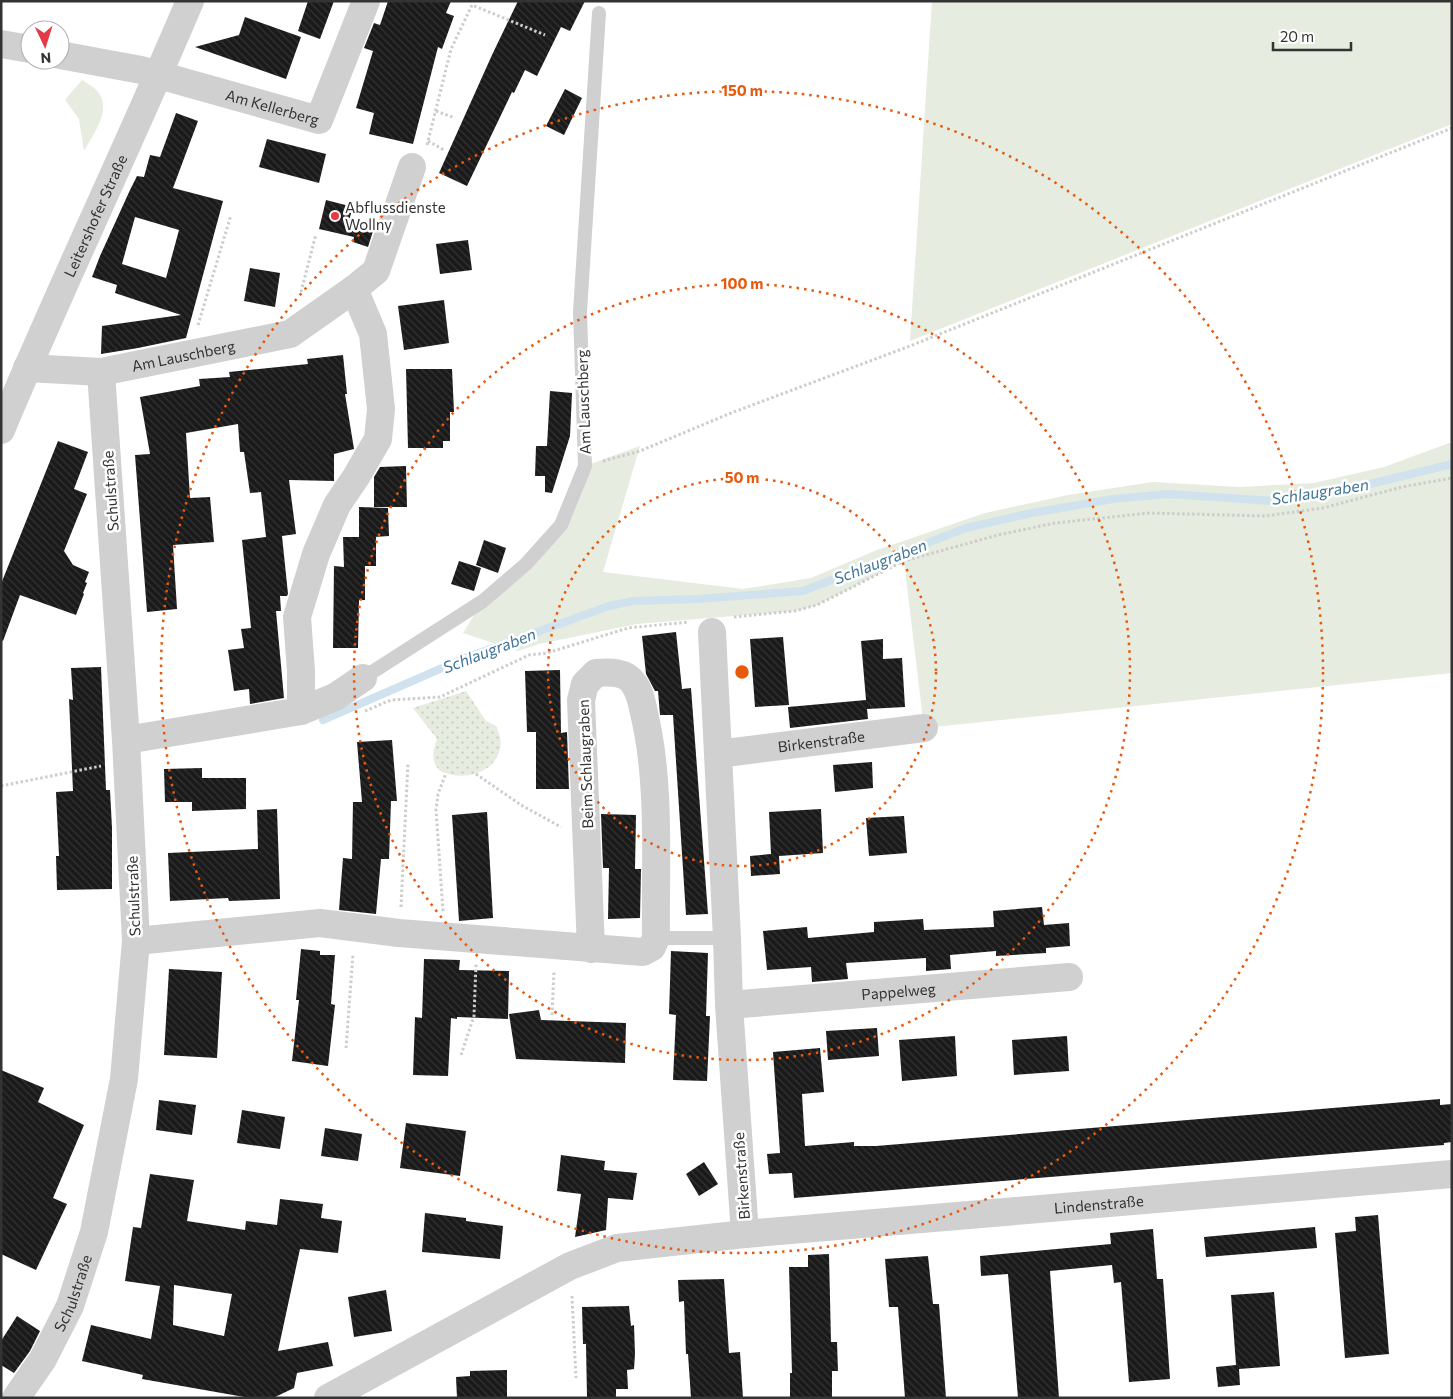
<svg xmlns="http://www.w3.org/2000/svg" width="1453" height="1399" font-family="Commissioner,sans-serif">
<defs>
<pattern id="park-dots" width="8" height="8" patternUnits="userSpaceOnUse" patternTransform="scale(1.25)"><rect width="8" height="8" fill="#e6ecdf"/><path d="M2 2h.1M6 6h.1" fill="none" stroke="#c6cbc0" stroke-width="1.8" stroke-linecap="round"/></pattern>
<pattern id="building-back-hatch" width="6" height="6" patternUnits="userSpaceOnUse" patternTransform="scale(1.25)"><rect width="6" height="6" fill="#1a1a1a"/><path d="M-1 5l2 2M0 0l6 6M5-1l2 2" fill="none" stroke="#333"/></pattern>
</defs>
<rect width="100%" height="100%" fill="#fff"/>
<path fill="#e6ecdf" d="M932,1H1452V124L910,341Z
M82,80C86,83 91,85 95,89C115,106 93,135 84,151L79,119L65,100Z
M1452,442V673L924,728L904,561L817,605L795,611L637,624L539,644L518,651L463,633L483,601L561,525L585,466L640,446L603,572L743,589L811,578L877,550L985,513L1068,495L1153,482L1239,487L1314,483L1384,467Z"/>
<path fill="url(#park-dots)" d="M466,691L486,721L496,726C499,733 502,741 500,749C495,771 469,780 449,774C444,773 439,771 436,766C431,757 434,748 437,739L413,708Z"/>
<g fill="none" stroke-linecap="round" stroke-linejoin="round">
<path stroke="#cfe2ee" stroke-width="8" d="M323,720L465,658L609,606L633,601L698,599L803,591L966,528L1032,513L1113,499L1168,494L1274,501L1362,486L1452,464"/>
</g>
<path fill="url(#building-back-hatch)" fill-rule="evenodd" d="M308,1H334L320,39L298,31Z
M388,1H451L446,13L454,16L442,49L438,47L413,144L369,134L374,113L356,108L373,51L364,48L374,23L380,25Z
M518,1H585L570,31L561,27L537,76L525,70L514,93L512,92L467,186L439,173L492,55Z
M245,17L301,37L286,79L195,47L239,35Z
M565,89L582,98L564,135L546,126Z
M176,113L198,121L173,188L223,201L186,338L138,348L101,354L102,326L181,315L115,293L117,285L92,277L100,256L130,190L137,176L144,177L150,155L160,157ZM135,217L179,230L166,278L122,264Z
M267,139L326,154L319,183L259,167Z
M326,200L353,207L350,217L375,225L368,247L353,242L354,237L319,229Z
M468,240L472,270L440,274L436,244Z
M250,268L280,273L275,307L244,301Z
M444,300L449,343L404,350L398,306Z
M343,355L347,394H345L354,449L334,454V481L289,480L296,534L282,536L288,594L287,596H280L281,611H276L284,698L250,704L249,689L234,691L228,650L244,648L241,629L251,628L242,540L266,537L261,492L250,493L244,452H240L238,424L186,433L190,498L210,497L214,542L173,545L177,609L147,612L135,455L150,454L140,397L200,386L199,379L230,377L229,372L308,364L307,359Z
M406,369H452L454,412H450V441H443V448H408Z
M550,391L572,393L570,436L552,493L545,492V476H535L536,446H547Z
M58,441L88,452L74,489L87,494L64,551L73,565L89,572L85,582L87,583L83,593L84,594L76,615L20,595L3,641L1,640V584Z
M406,466L407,507H374V477L380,467Z
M359,507L388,508L389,536L374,537H376V566H365V600H359L358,648H333L334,566L344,567L343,537H359Z
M484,540L506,548L498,573L476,565Z
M459,561L481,568L474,591L451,584Z
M676,632L682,689L691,688L708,914L686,915L673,715H660L658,691H655L646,674L642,636Z
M783,637L789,705L755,707L750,639Z
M883,639V659L902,658L905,707L867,709L868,719L790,728L788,707L866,700L861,641Z
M101,667L106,790H110L112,828V889L57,890L56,856H59L56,792L73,791L69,699L73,700L71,668Z
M560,670L561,733L567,732L569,789H536V732H527L525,671Z
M392,740L397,801H391L389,859H381L376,914L339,910L343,858L352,859L353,802H362L357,742Z
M872,762L873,788L835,792L833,765Z
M202,768V778H246V809L192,811V802H165L164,769Z
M277,809L280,899L229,901L228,898L170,901L168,853L258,849L257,810Z
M821,809L823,853L779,856L780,874L751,876L750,856L771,854L769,812Z
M487,812L493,918L459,921L452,815Z
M601,814L636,815L635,869H641L640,918L608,919L609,868H603Z
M904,816L907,853L869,856L866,818Z
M1042,907L1044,925L1069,923L1070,946L1046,948V953L996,956V951L950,955L951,969L926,971V958L846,963L848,979L812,982L811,967L767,970L763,931L807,927L808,938L874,932V922L923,919L924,930L994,927L993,911Z
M301,949L320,951V955H335L331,1004L335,1005L328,1066L292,1061L299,1000H296Z
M671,951L708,953L706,1016H710L707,1081L673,1080L676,1015L669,1014Z
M424,959L460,960L459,970L509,971L508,1019L457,1017V1019L451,1018L448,1076L413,1075L415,1017L422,1018Z
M169,969L222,972L217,1058L164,1055Z
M539,1010L541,1020L626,1023L625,1063L516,1059L509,1014Z
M877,1028L879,1056L828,1060L826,1031Z
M955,1036L957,1076L902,1081L899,1040Z
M1067,1036L1069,1071L1014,1075L1012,1040Z
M820,1048L824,1092L802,1094L805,1146L854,1142V1146H876L1440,1099V1105L1452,1104V1142L1444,1143V1145L1418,1147L794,1198L792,1173L769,1174L767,1154L780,1153L773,1052Z
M1,1070L44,1088L38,1102L84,1125L53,1198L67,1204L36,1270L1,1254Z
M159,1100L196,1105L192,1135L156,1130Z
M242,1110L285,1117L280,1149L237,1143Z
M406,1123L466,1131L460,1176L400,1168Z
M325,1128L362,1134L358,1161L321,1156Z
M561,1155L605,1161L604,1170L637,1173L633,1200L608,1198L606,1230L575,1237L581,1194L557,1191Z
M704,1162L718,1184L699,1196L686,1174Z
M150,1174L194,1180L187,1221L245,1230L246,1221L277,1225L280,1199L323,1204L321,1218L342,1221L338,1253L300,1249L278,1351L328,1342L333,1366L297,1373L294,1388L273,1398H250L142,1379L143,1375L82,1361L91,1325L151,1339L160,1286L125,1281L133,1227L141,1228ZM174,1285L232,1294L224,1336L173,1325Z
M425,1213L466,1218V1221L503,1226L500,1259L422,1252Z
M1378,1215L1389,1354L1345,1358L1335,1233L1356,1231L1355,1217Z
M1315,1227L1317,1248L1206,1257L1204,1237Z
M1153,1229L1157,1279H1163L1170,1379L1129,1382L1121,1282L1114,1283L1112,1265L1050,1271L1059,1398H1018L1008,1274L981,1276L980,1256L1111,1244L1110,1233Z
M829,1254L831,1342H837L838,1371H832V1398H790V1373H792L789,1267H808V1255Z
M928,1256L933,1304H939L946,1398H905L898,1307H889L885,1259Z
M724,1279L729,1353L740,1352L743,1398H691L688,1354H686L684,1301L679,1302L678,1280Z
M386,1290L392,1331L354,1337L348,1297Z
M1274,1292L1280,1366L1239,1369L1240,1385L1218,1387L1216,1367L1236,1365L1231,1295Z
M629,1306L631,1326L634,1325L635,1354L634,1369L627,1370L628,1389H616V1398H587L586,1344H583L582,1307Z
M17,1316L40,1331L30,1351L14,1373L1,1365V1341Z
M507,1370V1398H457L456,1377L470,1376V1371Z"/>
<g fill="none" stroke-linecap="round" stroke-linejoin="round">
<path stroke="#cdcdcd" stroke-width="3" stroke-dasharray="2.5 2.5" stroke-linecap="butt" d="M436,111L455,118
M428,141L444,150
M427,145L451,49L472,5L545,35
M301,292L316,234
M198,325L231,215
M603,461L640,451L731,413L910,346L1452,128
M734,617L795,611L817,605L904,561L998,535L1055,523L1149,513L1265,516L1323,508L1402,487L1452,478
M365,711L391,700L440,697L529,655L547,653L628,628L688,622
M476,774L521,805L561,827
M1,786L101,766
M401,907L408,763
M443,911L436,810L438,794L446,773
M552,1015L554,971
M346,1048L353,954
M461,1055L474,1016L476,964
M572,1296L576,1378"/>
<path stroke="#d0d0d0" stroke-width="14" d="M363,678L483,601L526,564L561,525L585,466L580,312L599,13
M656,938H727"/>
<g stroke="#d0d0d0" stroke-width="28">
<path d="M1,44L30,49"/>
<path id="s1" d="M60,55L141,70L319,120L366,1"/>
<path id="s2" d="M27,368L101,372L290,334L354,289L376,271L412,167"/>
<path d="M301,711L335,697L363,678"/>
<path d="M126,740L301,711V671L297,617L316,554L337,505L356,477L378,439L381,409L373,334L354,289"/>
<path id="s3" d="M718,754L924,728"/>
<path d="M136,941L320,923L399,933L643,952L652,947L656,938C655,866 661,783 644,713C642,703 640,692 634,684C626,671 609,672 596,673L585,684L581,700L591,949"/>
<path id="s4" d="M729,1005L1069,977"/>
<path id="s5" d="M745,1234L1452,1174"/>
<path id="s6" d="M16,1398L43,1359L70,1306L94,1232L124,1079L136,941L126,740L101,372"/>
<path d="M328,1398L570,1266L617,1248L745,1234L729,1005L727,938L712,632"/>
</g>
<path stroke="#d0d0d0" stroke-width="28" id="s7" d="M1,430C61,286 129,145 190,1"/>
</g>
<g fill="none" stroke="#e8590c" stroke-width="2.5" stroke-dasharray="2.5 5">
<circle cx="742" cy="672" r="194"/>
<circle cx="742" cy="672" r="388"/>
<circle cx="742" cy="672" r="581"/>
</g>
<circle fill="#e63946" stroke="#fff" stroke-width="2" cx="335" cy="216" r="5"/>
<g text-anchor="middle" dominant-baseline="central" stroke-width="5" stroke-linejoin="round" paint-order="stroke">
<g font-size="15" fill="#333" stroke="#fff">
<text stroke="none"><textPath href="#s1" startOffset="219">Am Kellerberg</textPath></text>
<text stroke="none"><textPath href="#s7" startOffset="234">Leitershofer Straße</textPath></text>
<text stroke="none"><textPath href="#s2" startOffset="158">Am Lauschberg</textPath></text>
<text transform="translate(583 402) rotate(-92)">Am Lauschberg</text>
<text transform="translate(110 491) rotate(-94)">Schulstraße</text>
<text stroke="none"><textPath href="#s3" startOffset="104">Birkenstraße</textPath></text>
<text transform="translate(585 764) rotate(-92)">Beim Schlaugraben</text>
<text transform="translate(133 896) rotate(-92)">Schulstraße</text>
<text stroke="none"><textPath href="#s4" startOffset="170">Pappelweg</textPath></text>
<text transform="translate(741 1176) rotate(-94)">Birkenstraße</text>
<text stroke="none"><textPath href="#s5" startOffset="355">Lindenstraße</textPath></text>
<text stroke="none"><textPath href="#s6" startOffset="120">Schulstraße</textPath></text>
</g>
<g font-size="15" fill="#333" stroke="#fff" text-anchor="start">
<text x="345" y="207">Abflussdienste<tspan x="345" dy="17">Wollny</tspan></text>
</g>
<g font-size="16" font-style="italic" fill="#3f7597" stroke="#fff">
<text transform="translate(1320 491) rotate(-9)">Schlaugraben</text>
<text transform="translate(880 561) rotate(-21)">Schlaugraben</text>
<text transform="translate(489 650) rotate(-21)">Schlaugraben</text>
</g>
</g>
<circle cx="742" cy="672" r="8" fill="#e8590c" stroke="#fff" stroke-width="2.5"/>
<g font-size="15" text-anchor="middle" font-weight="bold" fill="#e8590c" stroke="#fff" stroke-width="5" stroke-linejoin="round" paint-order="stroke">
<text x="742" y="96">150 m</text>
<text x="742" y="289">100 m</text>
<text x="742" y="483">50 m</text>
</g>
<rect width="1453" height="1399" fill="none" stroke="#333333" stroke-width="5"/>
<g transform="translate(45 45) rotate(176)"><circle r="24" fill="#ffffff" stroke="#adadad"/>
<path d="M0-4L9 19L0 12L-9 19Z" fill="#e63946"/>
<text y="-8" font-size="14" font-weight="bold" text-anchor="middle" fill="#333333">N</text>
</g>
<path d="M1273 42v8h78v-8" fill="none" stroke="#333333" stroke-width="2.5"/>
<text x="1280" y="42" font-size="15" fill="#333333" stroke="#ffffff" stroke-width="4" paint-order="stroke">20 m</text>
</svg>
